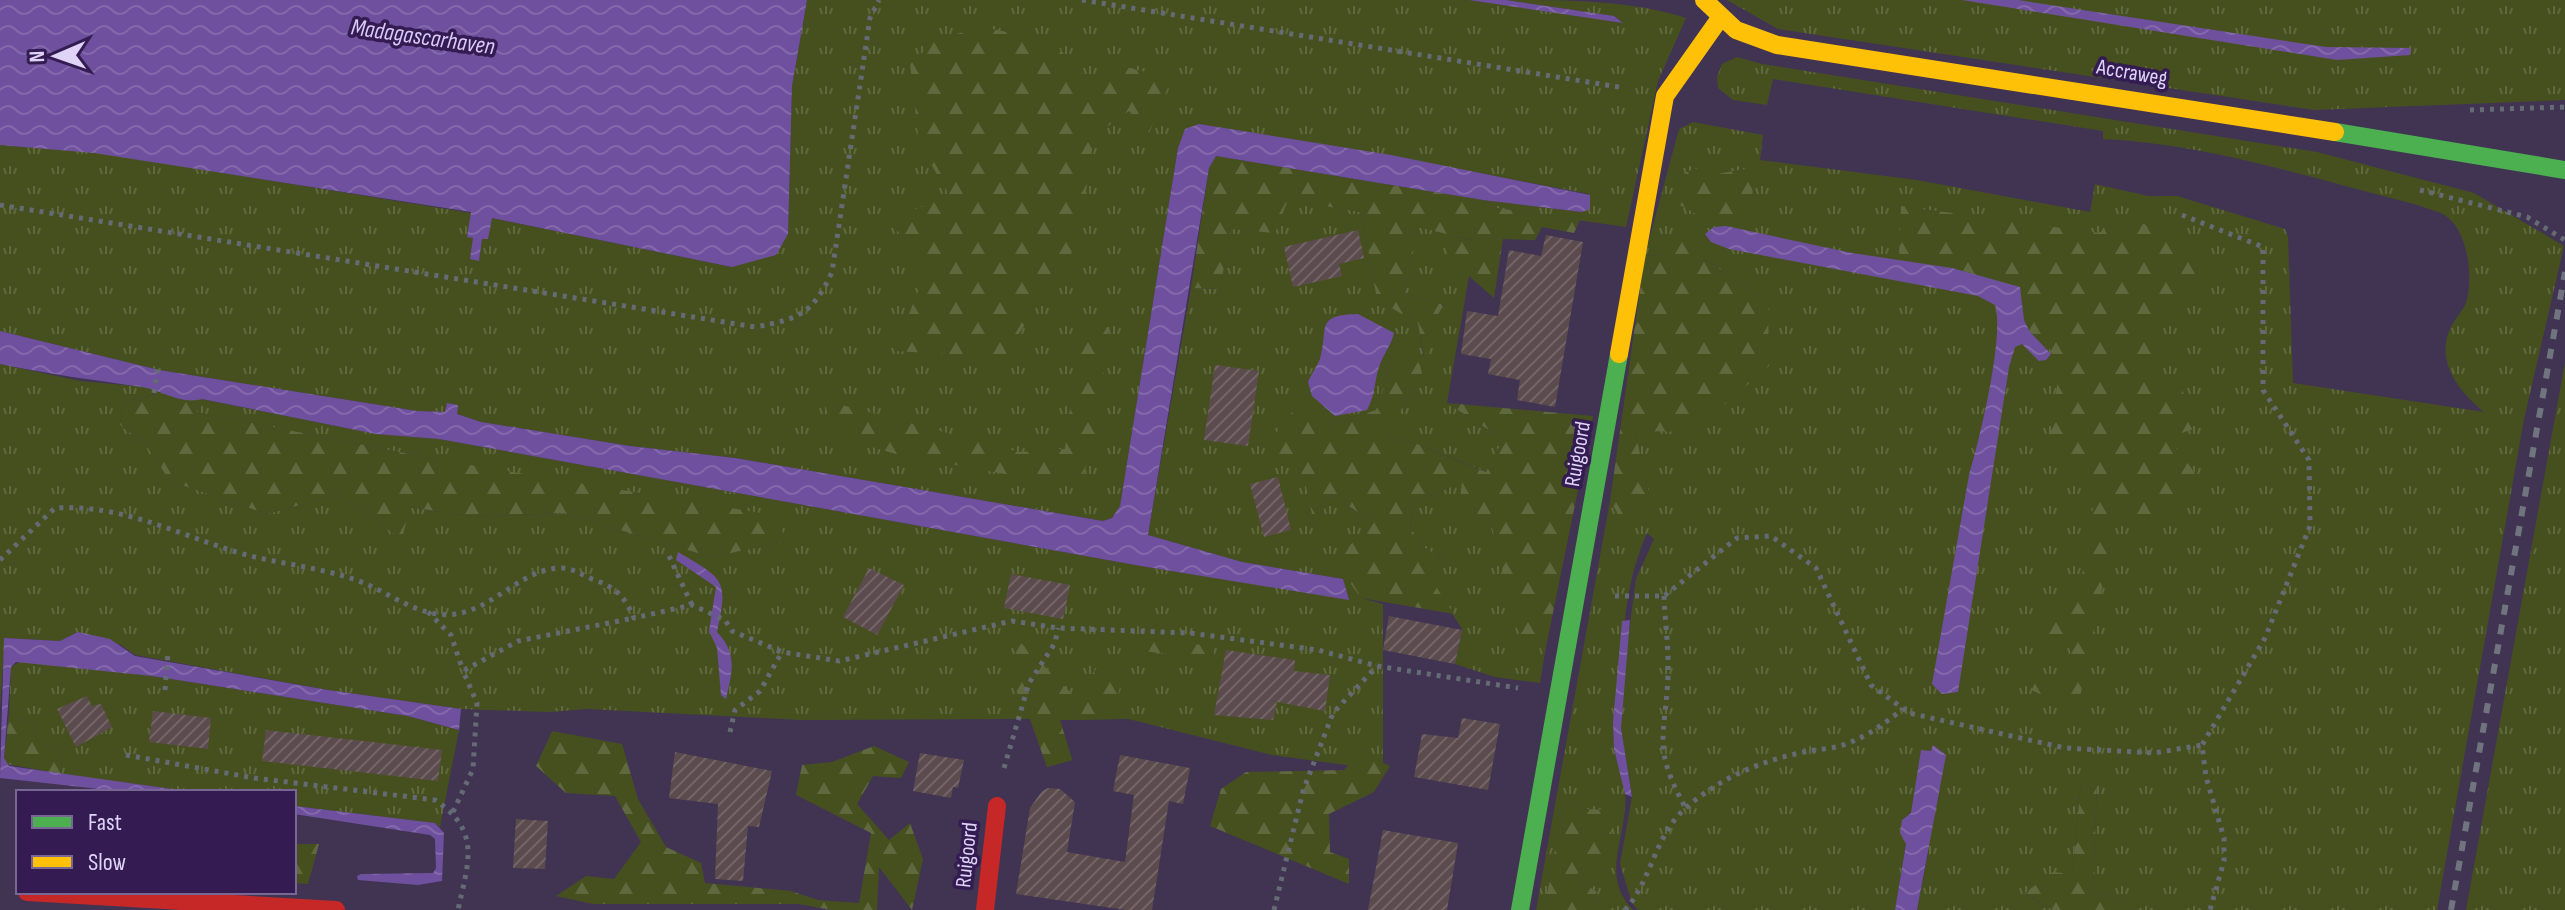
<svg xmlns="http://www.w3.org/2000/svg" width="2565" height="910" font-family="'Sofia Sans Condensed',sans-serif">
<defs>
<pattern id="grass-tufts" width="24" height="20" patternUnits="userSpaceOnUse" patternTransform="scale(2)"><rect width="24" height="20" fill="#46501e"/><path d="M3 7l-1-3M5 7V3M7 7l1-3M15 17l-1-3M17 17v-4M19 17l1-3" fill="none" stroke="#60683f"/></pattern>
<pattern id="forest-firs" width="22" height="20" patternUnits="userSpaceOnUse" patternTransform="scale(2)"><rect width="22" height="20" fill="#46501e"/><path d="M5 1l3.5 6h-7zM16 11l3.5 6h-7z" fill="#60683f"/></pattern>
<pattern id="water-waves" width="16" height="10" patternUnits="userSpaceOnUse" patternTransform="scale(2)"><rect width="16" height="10" fill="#6f509e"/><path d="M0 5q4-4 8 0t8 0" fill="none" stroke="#8368ac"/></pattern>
<pattern id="building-hatch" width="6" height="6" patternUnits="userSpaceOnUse" patternTransform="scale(2)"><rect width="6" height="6" fill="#5c4b4d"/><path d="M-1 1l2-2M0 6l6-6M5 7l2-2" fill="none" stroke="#736467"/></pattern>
</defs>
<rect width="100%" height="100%" fill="#403452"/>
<path fill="url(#grass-tufts)" d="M807,0H1469L1622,22L1614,16L1506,0C1566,0 1630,0 1686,18L1658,81L1626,227L1481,206L1483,200L1582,212L1589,194L1391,156L1199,124L1185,130L1178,148L1120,506L1112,518L1103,521L735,458L630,446L481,422L456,414L457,405L447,403L445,412L417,411L159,370L0,331V145L94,152L471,213L467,236L473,238L479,261L482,239H488L491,218L732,267L788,234L792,86Z
M1727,0H2565V100L2314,110L1778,29Z
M1737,57L1762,64L2317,152L2474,193L2564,246L2524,419L2437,910H2132L2093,887L2097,784H2081L2072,874L2026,894L2053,910H1917L1928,854L1910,813L1902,820L1906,844L1895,910H1638L1632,903L1620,864L1632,797L1621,728V692L1636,579L1654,539L1647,533C1627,580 1626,610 1621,659C1618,688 1612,715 1614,745C1615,761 1623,776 1625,793C1629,835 1598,874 1633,910H1585L1597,892L1570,875L1614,811L1580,809L1565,795L1544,910H1536L1610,501L1649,494L1635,431L1768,302L1703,258L1645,255L1679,129L1693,122L1763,135L1760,160L1917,180L2090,212L2095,184L2148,196H2177L2285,229L2288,237L2293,383L2484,412C2459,392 2434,360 2451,327C2455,318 2464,310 2467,300C2473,275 2468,228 2443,214C2434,210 2423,207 2414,204C2312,178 2208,144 2103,139V131L1773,79L1767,105L1733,100L1718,88L1717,77L1722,64Z
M1288,199L1361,212L1377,298L1418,324L1424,358L1433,322L1444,305L1405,293L1418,226L1473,241L1448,245L1469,276L1447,403L1503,439L1487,472L1417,444L1385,437L1422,373L1392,364L1377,410L1331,425L1304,476L1315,528L1331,494L1374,523L1361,598L1383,604V770L1272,755L1129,719L1060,720L1072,760L1047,767L1030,719L802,720L587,709L549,712L461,709L328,690L135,655L121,645L78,632L60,641L5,638L0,707V364L80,381L146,387L164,393L123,402L120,425L146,445L171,481L267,514L337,495L401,538L409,507L473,517L563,513L711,557L784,542L434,459L196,412L201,399L376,434L439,439L1141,566L1348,599L1343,579L1242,562L1148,535L1191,288L1220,289L1231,228Z
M2565,362V910H2466Z
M1462,482L1490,518L1501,559L1545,652L1540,683L1495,677L1455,664L1462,629L1420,564L1453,566L1422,546L1410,528L1414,503Z
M21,661L152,676L408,716L459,730L440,827L435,823L294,806V792H193L62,774L61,753L38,743L31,722L9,713L11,667Z"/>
<path fill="url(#forest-firs)" d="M983,27L1053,42L1084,76L1125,67L1172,78L1149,133L1129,111L1094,136L1079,240L1004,357L894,351L926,272L889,219L950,196L919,144L910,64L937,39Z
M1216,156L1483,200L1482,206L1580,220L1574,233L1542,227L1535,240L1503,239L1494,298L1469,276L1452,275L1447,245L1471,240L1418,227L1405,293L1444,305L1433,322L1425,361L1418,324L1377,299L1361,212L1288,200L1275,233L1231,229L1220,289L1191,288L1209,168Z
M1755,167L1752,182L1754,222L1702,217L1676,203L1675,180L1694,168L1712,175Z
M1901,206L2098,233L2130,218L2179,239L2204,269L2191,300L2156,326L2153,378L2181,384L2193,429L2168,438L2207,488L2166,512L2133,516L2119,504L2078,707L2062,706L2032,690L2038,675L2065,682L2071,648L2032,638L2045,607L2079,594L2097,483L2050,438L2059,371L2050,349L2030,332L2024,320L2019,285L1899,255Z
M1667,235L1697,236L1703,258L1768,302L1769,366L1693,432L1635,431L1649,494L1624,523L1610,501L1645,255L1665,256Z
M1109,327L1098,427L1083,476L1037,480L896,454L848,440L832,424L823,400L1019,452L1065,449L1081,329Z
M1416,350L1422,373L1386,437L1417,444L1486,472L1503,439L1447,403L1593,416L1545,652L1517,629L1490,519L1475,539L1458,517L1462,482L1414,503L1410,527L1422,546L1455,567L1421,564L1454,614L1361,598L1334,560L1374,523L1331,494L1315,529L1304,476L1267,445L1304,396L1331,425L1376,410L1392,364Z
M164,393L183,400L201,399L197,412L434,459L779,516L785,542L711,557L563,513L473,517L410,507L402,539L337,495L267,514L170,481L146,445L120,425L123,402Z
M1137,639L1214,646V660L1136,650Z
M1019,641L1074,696L1097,668L1123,672L1113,719L1060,720L1072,760L1047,767L1030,719L1009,676Z
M9,713L31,722L38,743L61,753L62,774L6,764L4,759Z
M552,731L622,744L638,799L666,847L701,863L705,883L791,891L818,900L859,903L871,833L796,795L802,765L832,762L874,746L909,762L901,778L873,776L857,804L889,840L910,823L923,859L912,910L879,867L877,910H831L799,904H593L556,896L586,876L614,879L641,842L615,796L566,793L536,766Z
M1361,752L1390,766L1374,792L1329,814L1330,852L1349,859V884L1210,826L1221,789L1246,772L1344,770Z
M2081,784H2097L2093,887L2132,910H2053L2025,893L2053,872L2072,874Z
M1565,794L1580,809L1614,810L1608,867L1571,875L1597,892L1585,910H1544Z
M294,844H319L308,884L294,883Z"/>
<path fill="url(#water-waves)" d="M0,0H807L792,86L788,234L776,255L732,267L492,218L488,239H482L479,261L470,259L473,238L467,237L471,212L94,153L0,145Z
M1469,0H1506L1614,16L1623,23Z
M1962,0H2018L2326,47L2411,48L2410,55L2337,60Z
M1199,124L1391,155L1590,195V209L1582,212L1483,200L1216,156L1209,168L1148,535L1242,562L1343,579L1349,600L1141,566L439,439L376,434L202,399C180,405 162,390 142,387C94,380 47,374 0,364V331L159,370L417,411L445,412L447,403L458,405L457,414L481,422L630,446L735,458L1103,521L1112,518L1120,506L1178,148L1185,129Z
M1726,226L1852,253L1952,268L2020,287L2024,320L2030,332L2051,354L2046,360L2039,361L2022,344L2015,347L2009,367L1958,692L1942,694L1932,684L1969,475C1979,442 2005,335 1995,305L1978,296L1729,249L1711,242L1705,234L1714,227Z
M1358,314L1394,333C1391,345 1385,352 1380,364C1374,380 1376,394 1367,410L1335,416L1312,396L1308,382C1311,375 1317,366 1320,359C1329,328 1314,315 1358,314Z
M678,552C723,579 729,578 717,632C738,654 732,672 726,699L721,695L717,648L709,631L716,587L676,560Z
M1630,620L1621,728L1632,797L1625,794L1614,749L1613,722L1622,621Z
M78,632L110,639L135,656L328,690L461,709L459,730L408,716L152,676L16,662L11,667L4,758L9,766L193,792H126L0,778L4,638L60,641Z
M1933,745L1946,755L1917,910H1895L1906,844L1900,833L1902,820L1911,813L1921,750L1931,751Z
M294,806L435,823L444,833L442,881L418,885L358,880L357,876L361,874L433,873L436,868L435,839L430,835L294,814Z"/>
<path fill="url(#building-hatch)" d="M1358,230L1364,258L1339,264L1342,276L1293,287L1284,247Z
M1546,235L1583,242L1555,407L1517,400L1520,380L1488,374L1491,359L1461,354L1467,311L1498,316L1509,250L1541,256Z
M1215,365L1259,371L1248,446L1204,440Z
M1278,477L1291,530L1264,537L1250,484Z
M869,568L904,585L877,635L843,617Z
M1011,574L1070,585L1063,619L1004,608Z
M1389,616L1462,630L1455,664L1383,650Z
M1226,650L1295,660L1294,671L1330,675L1325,711L1277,702L1273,720L1214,715Z
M87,696L92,706L101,704L112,727L76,747L57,709Z
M153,711L211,718L208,749L149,742Z
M1462,718L1500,724L1488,790L1414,777L1422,734L1458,738Z
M266,730L442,750L438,781L262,761Z
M675,752L772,771L759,827L748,826L743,881L715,879L718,804L669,798Z
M920,753L964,760L958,788L953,787L951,798L913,791Z
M1120,755L1190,768L1183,804L1169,801L1152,910H1126L1016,894L1030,808L1042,791L1048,788L1060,789L1075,802L1067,852L1125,862L1134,795L1113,791Z
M516,819L548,821L545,869L513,868Z
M1383,830L1458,843L1447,910H1368Z"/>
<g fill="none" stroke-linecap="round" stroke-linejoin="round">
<path stroke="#656b74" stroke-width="5" stroke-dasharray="4 6" stroke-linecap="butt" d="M1082,0L1625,88
M2470,110L2565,107
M2420,190L2527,217L2565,240
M0,205L755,327C800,319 813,313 832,272L870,18L879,0
M2182,215L2263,247V390L2309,460L2310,526L2265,638L2202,745L2206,777L2224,838V861L2210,910
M154,393L158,366
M669,556L692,605
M0,560L55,508C124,504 178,535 243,554C280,564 319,567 356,580C380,588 403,606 428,612C484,628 514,567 563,568C574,569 582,575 592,579C615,587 624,595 634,618L692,605L725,620L732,631L782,652L839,661L1012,621L1058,628L1190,633L1318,650L1377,666L1518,688
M1615,596H1664L1737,538L1771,536L1816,568L1871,685L1909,713L2065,748L2154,753L2202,745
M1664,596C1665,622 1669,650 1668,676C1665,740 1652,746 1685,807
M428,612L451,635L463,671
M165,690L168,652
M730,732L735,710L760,691L782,652
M126,755L254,778L435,800C482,831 468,863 458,910
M1004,768L1029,683L1055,643L1058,628
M453,812L473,769L477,703L463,671L518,641L634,618
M1274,910L1303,791L1333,713L1377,666
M1625,910C1652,880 1655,833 1688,806C1722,777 1761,761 1804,752C1817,749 1833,749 1846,744C1868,736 1885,723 1903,709"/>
<path stroke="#4caf50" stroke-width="18" d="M2335,132L2565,170
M1520,910L1619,354"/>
<path stroke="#ffc107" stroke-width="18" d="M1704,0L1736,30L1777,45L2335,132
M1619,354L1665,96L1718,21"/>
<path stroke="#c62828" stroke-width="18" d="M27,892L336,910
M985,910L997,806"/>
<path stroke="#70747f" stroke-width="6" stroke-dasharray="10 10" stroke-linecap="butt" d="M2451,910L2565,272"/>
</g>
<g text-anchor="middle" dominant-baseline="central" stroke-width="7" stroke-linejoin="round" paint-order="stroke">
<g font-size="22" fill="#dfd4f7" stroke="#341c53">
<text transform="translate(2132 73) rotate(10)">Accraweg</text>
<text transform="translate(1578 454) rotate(-80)">Ruigoord</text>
<text transform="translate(967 855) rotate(-84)">Ruigoord</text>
</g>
<g font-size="24" font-style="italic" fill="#d9caf7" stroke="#341c53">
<text transform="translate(423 37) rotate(8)">Madagascarhaven</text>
</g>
</g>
<rect x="16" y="790" width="280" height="104" fill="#341c53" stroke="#786695" stroke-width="2"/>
<rect x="32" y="816" width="40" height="12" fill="#4caf50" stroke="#786695" stroke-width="2"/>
<text x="88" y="830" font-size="24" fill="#dfd4f7">Fast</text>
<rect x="32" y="856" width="40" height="12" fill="#ffc107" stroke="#786695" stroke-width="2"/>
<text x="88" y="870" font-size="24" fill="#dfd4f7">Slow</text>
<g transform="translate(56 56) rotate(268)" stroke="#341c53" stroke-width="6" paint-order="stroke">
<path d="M0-6L14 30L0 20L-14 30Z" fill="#dfd4f7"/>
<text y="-12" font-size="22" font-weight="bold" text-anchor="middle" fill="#dfd4f7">N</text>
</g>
</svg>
